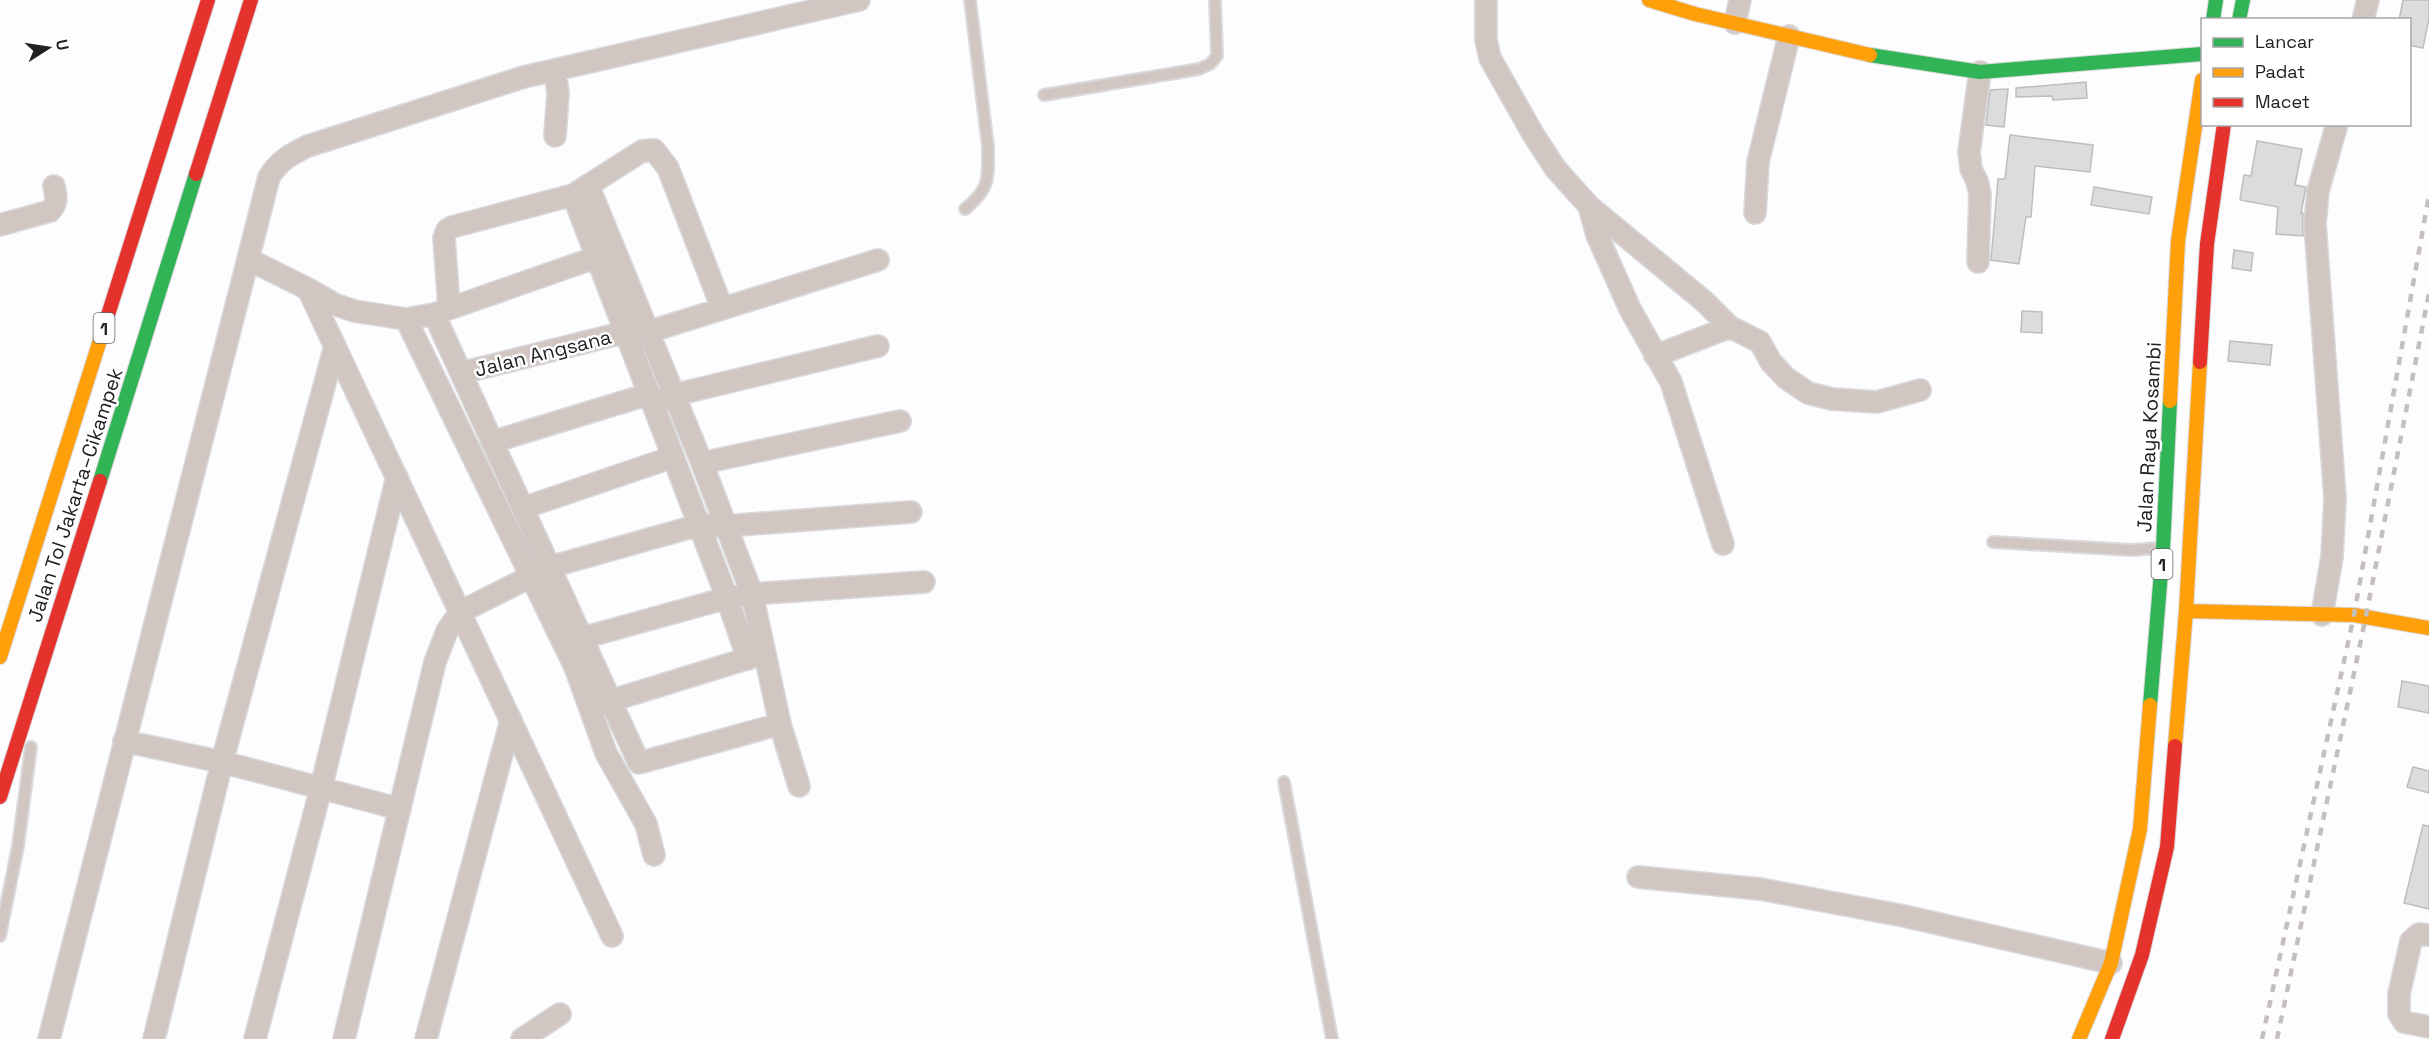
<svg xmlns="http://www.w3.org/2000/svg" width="2429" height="1039" font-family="'Space Grotesk',sans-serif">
<rect width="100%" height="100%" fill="#fdfcfe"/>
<path fill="#dcdbde" stroke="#bdbdbf" stroke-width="1.5" d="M2403,0H2429V18L2423,48L2409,45V20H2399Z
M2086,82L2087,98L2053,100L2052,96L2016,97V88Z
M2008,89L2004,127L1986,125L1990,90Z
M2010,135L2093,145L2090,172L2035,166L2031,217H2026L2019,264L1991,260L1998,179H2005Z
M2257,141L2302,149L2295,185L2306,187L2301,213H2303V236L2276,234L2278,207L2240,200L2244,175L2251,176Z
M2094,187L2152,197L2149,214L2091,205Z
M2234,250L2253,253L2251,271L2232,268Z
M2022,311L2042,312V333L2021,332Z
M2230,341L2272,345L2270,365L2228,361Z
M2402,681L2429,686V713L2398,707Z
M2413,767L2429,771V793L2407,787Z
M2423,825L2429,826V909L2404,903Z"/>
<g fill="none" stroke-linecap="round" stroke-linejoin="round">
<g stroke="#dad9db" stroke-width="14">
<path id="lane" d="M1044,95L1199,69L1210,64L1217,56L1215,0
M965,209C991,188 988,178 988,147L970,0
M1993,542L2131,550L2160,548
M1284,782L1332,1039
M0,936L18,846L31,747"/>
</g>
<g stroke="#dad9db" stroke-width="24">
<path id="street" d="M1486,0V40L1490,58L1533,134L1555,168L1589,206L1597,235L1630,309L1671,382L1723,544
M2363,20L2368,0
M1735,23L1740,0
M555,136L558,93L555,70
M588,185L702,463L752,594L780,724L799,786
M573,195L727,598L748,659
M1589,206L1705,302L1730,327
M1755,213L1758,162L1789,36
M0,225L50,211C58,203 56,196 54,186
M248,259L308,289L334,304L354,311L406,319L434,314L597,257
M1978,262L1980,194L1977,181L1971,169L1969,152L1980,72
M308,289L612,936
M449,307L444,238L447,230L452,227L573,195L642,151L654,150L668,168L722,308
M434,314L639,763L780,724
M406,319L575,667L606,753L646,824L654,855
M1655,356L1730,327L1760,342L1771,362L1786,378L1808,393L1832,399L1877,402L1920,390
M461,373L626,332H648L878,260
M662,400L674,395L878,346
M492,442L649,394
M702,463L900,421
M523,508L673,457
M2322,615L2332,557L2335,498L2315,224L2318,191L2337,124
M582,638L727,598L752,594L924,582
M597,705L759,655
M124,741L222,762L400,809
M1638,877L1760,889L1904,916L2111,963
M2429,935L2419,934L2411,941L2399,994V1014L2404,1022L2429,1027
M49,1039L269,177C279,161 291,154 308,146L524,77L859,0
M154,1039L222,762L335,346
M255,1039L321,788L397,477
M344,1039L435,662L447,631L460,612L550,567L699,525L725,526L911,512
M426,1039L511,720
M522,1039L560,1014"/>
</g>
<g stroke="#dad9db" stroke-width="16">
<path id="fast" d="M2213,20L2216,0
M2239,20L2243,0
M1870,55L1980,72L2202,54
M100,481L196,174
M2150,705L2163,548L2170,401"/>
</g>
<g stroke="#dad9db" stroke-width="16">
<path id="slow" d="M1649,0L1695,14L1870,55
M2170,401L2178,241L2202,80
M2186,611L2354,615L2429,628
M0,657L107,318
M2175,746L2186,611L2200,362
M2079,1039L2111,963L2140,829L2150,705"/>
</g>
<g stroke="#dad9db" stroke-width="16">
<path id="jam" d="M196,174L251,0
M107,318L208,0
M2200,362L2207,244L2224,124
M0,797L100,481
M2112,1039L2142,955L2167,847L2175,746"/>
</g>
<use href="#lane" stroke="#d1c6c2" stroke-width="10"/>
<use href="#street" stroke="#d1c6c2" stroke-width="21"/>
<use href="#fast" stroke="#30b455" stroke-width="14"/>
<use href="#slow" stroke="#ff9f0a" stroke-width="14"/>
<use href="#jam" stroke="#e5322d" stroke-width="14"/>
<path stroke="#c4bfbd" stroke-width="4.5" stroke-dasharray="8 8" stroke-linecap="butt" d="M2262,1039L2354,615L2429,195
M2277,1039L2366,616L2429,293"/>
</g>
<g text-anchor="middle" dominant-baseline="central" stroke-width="5" stroke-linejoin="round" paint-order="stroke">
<g fill="#fff" stroke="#646365" stroke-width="1.5">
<rect x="93.5" y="313" width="21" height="30" rx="4.5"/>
<rect x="2151.5" y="549" width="21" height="30" rx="4.5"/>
</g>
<g font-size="18" font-weight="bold" fill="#212023">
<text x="104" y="328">1</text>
<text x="2162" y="564">1</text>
</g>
<g font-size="20" fill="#212023" stroke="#fff">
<text transform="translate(543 353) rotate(-14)">Jalan Angsana</text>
<text transform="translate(2149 437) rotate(-87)">Jalan Raya Kosambi</text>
<text transform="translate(75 495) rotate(-72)">Jalan Tol Jakarta–Cikampek</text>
</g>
</g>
<rect x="2201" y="18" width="210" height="108" fill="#ffffff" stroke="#a6a6a7" stroke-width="1.5"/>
<rect x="2213" y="38" width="30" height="9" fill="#30b455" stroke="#a6a6a7" stroke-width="1.5"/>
<text x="2255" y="48" font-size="18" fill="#212023">Lancar</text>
<rect x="2213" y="68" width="30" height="9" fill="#ff9f0a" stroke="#a6a6a7" stroke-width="1.5"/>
<text x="2255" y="78" font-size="18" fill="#212023">Padat</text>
<rect x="2213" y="98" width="30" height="9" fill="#e5322d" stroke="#a6a6a7" stroke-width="1.5"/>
<text x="2255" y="108" font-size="18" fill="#212023">Macet</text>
<g transform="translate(48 48) rotate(78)" stroke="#ffffff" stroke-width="4.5" paint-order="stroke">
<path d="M0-4.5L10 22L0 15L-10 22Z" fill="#212023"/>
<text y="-9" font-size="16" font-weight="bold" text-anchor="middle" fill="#212023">U</text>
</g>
</svg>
